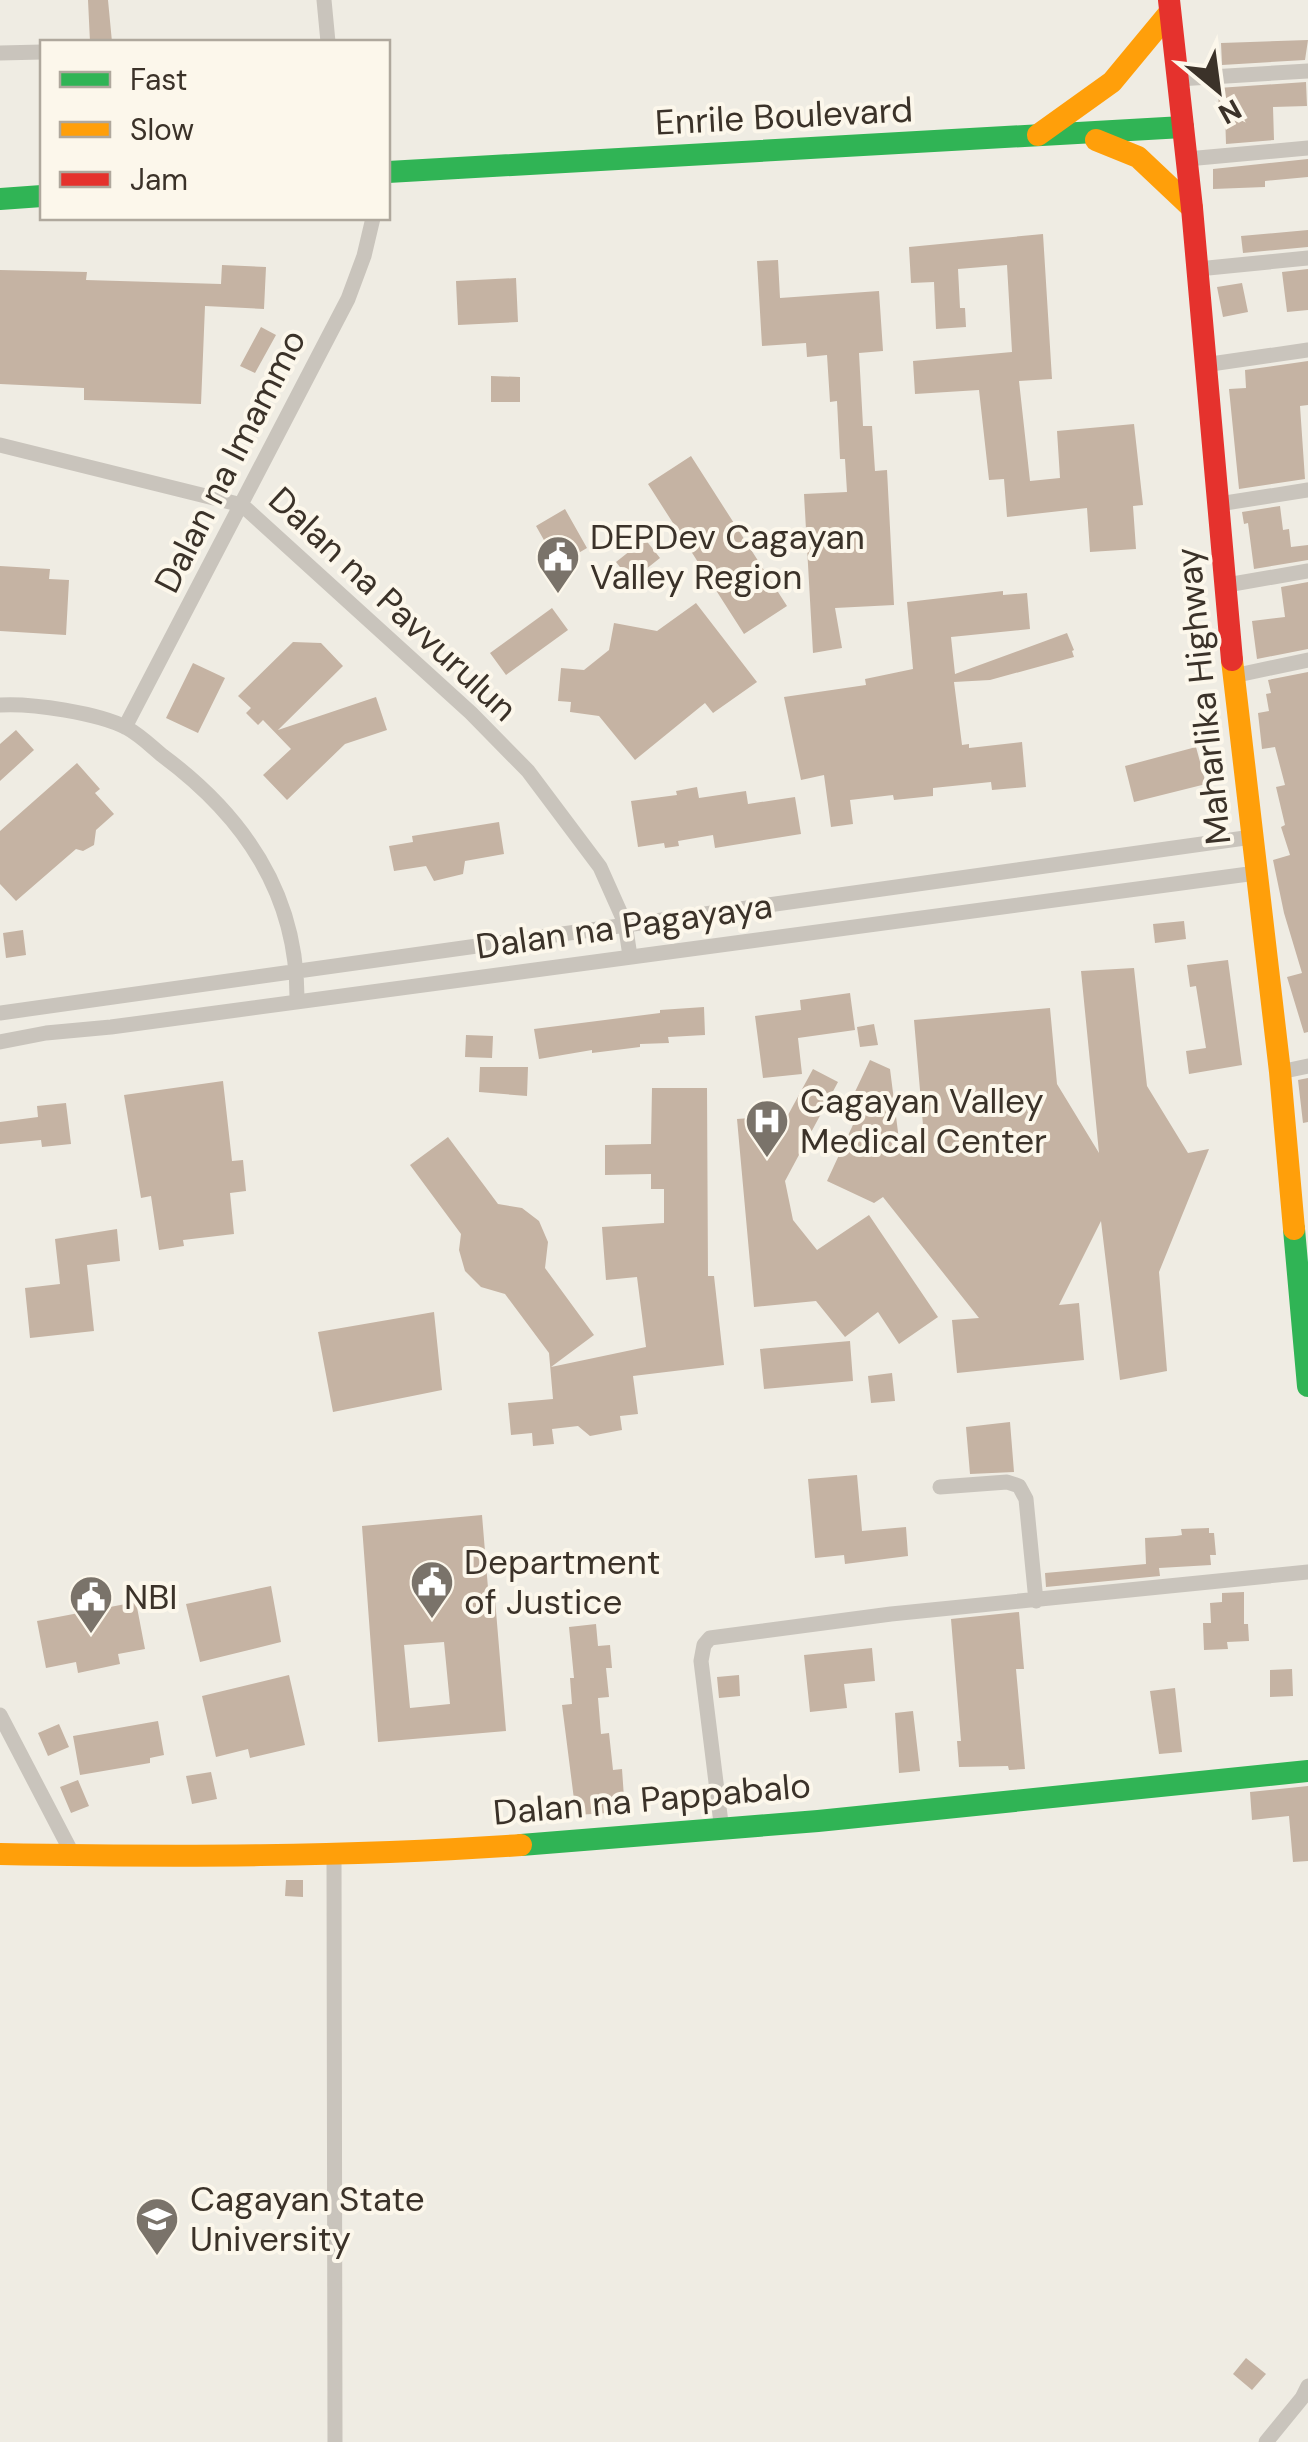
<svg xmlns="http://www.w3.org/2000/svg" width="1308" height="2442" font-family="'DM Sans',sans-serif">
<rect width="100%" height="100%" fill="#efece3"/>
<path fill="#c5b3a3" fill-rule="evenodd" d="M88,0H108L112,42H90Z
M1308,40L1305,60L1222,65L1221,43Z
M1306,82L1307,106L1273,107L1274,140L1226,144L1225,113H1219L1218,88Z
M1308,159V177L1265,181V187L1213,189V169Z
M1308,230V247L1243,253L1241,236Z
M1043,234L1052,379L1019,381L1030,481L1060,478L1057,431L1134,424L1143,505L1133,506L1136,549L1090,552L1087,508L1007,517L1004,479L989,480L979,390L915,394L913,361L1012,352L1007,265L958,269L960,308H965L966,327L936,329L934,282L911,283L909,247Z
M778,260L780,298L879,291L883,351L859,353L863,426H872L875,471L887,470L894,605L835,608L842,648L813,653L804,494L847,492L845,459H840L837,401L830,402L827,355L807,357L806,343L762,346L757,261Z
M222,265L266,267L264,309L205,306L201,404L84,400V388L0,384V270L87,272L86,280L221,284Z
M1308,269V310L1287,312L1282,272Z
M516,278L518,322L458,325L456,281Z
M1242,283L1248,312L1223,317L1217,287Z
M261,327L276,335L255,373L240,366Z
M1308,361V405L1300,406L1305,479L1239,489L1229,389L1246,388L1245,370Z
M491,376L520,377V402H491Z
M691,456L787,606L744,634L648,484Z
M1280,506L1283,530L1289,529L1291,547L1308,545V560L1254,569L1248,523L1244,524L1242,512Z
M565,509L587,548L558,565L536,526Z
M645,539L660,558L631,581L616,562Z
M0,566L50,569L49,579L69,580L66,635L0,631Z
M1308,582V649L1257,659L1252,621L1285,617L1281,587Z
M1003,591V595L1027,593L1030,629L951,637L955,674L1067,633L1074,650L1072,651L1074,657L990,680L954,682L962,745L969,744V748L1022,742L1026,787L992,790L991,782L933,788V796L894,800L893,795L850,800L853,824L831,827L824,775L801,780L784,697L866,685L865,679L913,669L907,602Z
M696,603L757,682L713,713L705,703L635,760L599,716L570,712L571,702L558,701L561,668L584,670L609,650L614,623L657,631Z
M552,608L568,630L506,675L490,653Z
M293,642L321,643L343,666L278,730L376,697L387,730L345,744L287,800L263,775L291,749L263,720L258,725L246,713L251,708L238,696Z
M193,663L225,678L198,733L166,718Z
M1308,672V1032L1304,1033L1287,977L1302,973L1284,913L1273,860L1290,855L1281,827L1285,825L1276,787L1285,785L1275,747L1262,749L1258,713L1269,711L1266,694L1271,693L1268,680Z
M16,730L34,750L0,781V744Z
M1196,747L1206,784L1134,802L1125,766Z
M77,763L100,789L95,793L114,814L96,830L94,845L83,851L76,849L16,901L0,884V831Z
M697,787L699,798L746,791L748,804L795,797L801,834L715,848L713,835L678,841L679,846L665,848L664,843L638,847L631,801L677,795L676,791Z
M499,822L504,854L465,861L463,874L434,881L426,866L394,871L389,846L413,842L412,836Z
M1184,921L1186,939L1155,943L1153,924Z
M23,930L26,955L6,958L3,933Z
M1228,960L1242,1065L1189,1074L1186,1051L1206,1048L1196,986L1190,987L1187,965Z
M1134,968L1147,1086L1188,1153L1209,1149L1159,1272L1167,1371L1120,1380L1101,1221L1059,1305L1079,1303L1084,1360L957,1373L952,1320L979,1318L883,1197L874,1203L827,1181L864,1101L853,1096L870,1060L890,1069L899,1140L924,1137L914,1020L1050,1008L1057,1084L1099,1153L1081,971Z
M850,993L855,1030L798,1038L802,1074L763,1078L755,1016L801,1010L800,1000Z
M704,1007L705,1035L668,1037L669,1043L640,1044V1047L592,1053V1050L539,1059L534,1029L660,1013V1010Z
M874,1024L878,1045L860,1047L857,1027Z
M466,1035L493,1036L492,1058L465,1057Z
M480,1067H528L527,1096L479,1092Z
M813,1069L838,1082L785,1181L793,1220L817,1250L869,1215L938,1317L899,1344L878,1312L845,1337L816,1301L754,1307L737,1119L788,1115Z
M1308,1078V1122L1303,1123L1298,1080Z
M223,1081L232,1161L243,1160L246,1191L230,1193L234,1234L183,1240L184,1246L159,1250L151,1196L141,1198L124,1095Z
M652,1088H707L708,1276H714L724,1365L633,1376L638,1414L620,1416L622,1430L590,1436L578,1426L552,1429L554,1444L533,1446L532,1433L511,1435L508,1403L553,1399L549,1353L505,1294L481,1287L465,1271L459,1250L461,1234L410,1165L448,1137L498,1204L522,1208L539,1221L548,1242L545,1268L594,1335L551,1367L646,1347L637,1277L606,1280L602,1227L664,1223V1189H651V1174L605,1175V1145L651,1144Z
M66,1103L71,1144L42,1147L41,1140L0,1144V1122L38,1117L37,1106Z
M117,1229L120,1261L87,1265L94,1331L30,1338L25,1288L60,1284L55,1239Z
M434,1312L442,1390L333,1412L318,1332Z
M850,1341L853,1381L764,1389L760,1349Z
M892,1373L895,1401L871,1403L868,1376Z
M1010,1422L1014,1472L970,1474L966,1427Z
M857,1475L862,1531L906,1527L908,1556L845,1564L844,1555L815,1558L808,1479Z
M482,1515L488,1588L494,1587L506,1731L378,1742L362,1526ZM444,1642L450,1704L410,1708L404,1645Z
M1209,1528V1533H1214L1216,1555H1210L1211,1565L1159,1568L1160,1576L1046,1587L1045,1573L1146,1564L1145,1538L1176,1536L1182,1535L1181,1529Z
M271,1586L281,1642L200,1662L186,1604Z
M1244,1592V1624H1248L1249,1641L1227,1642L1228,1649L1204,1650L1203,1623H1211L1210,1603L1222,1602V1593Z
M136,1602L145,1649L118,1654L120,1664L78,1673L76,1662L46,1668L37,1621Z
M1019,1612L1024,1669H1016L1025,1769L1009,1770L1008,1766L959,1767L957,1741H961L951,1619Z
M596,1624L598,1646L610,1645L612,1668H606L609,1697L598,1698L601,1734L609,1733L613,1770L622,1769L625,1812L576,1815L562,1705L572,1704L570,1678H574L569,1627Z
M872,1648L875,1681L844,1684L847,1708L810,1712L804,1655Z
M1292,1669L1293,1696L1270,1697V1670Z
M289,1675L305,1745L250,1758L248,1749L216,1757L202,1696Z
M739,1675L740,1696L719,1698L717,1677Z
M1175,1688L1182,1752L1159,1754L1150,1691Z
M913,1711L920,1771L899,1773L895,1713Z
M158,1721L164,1755L150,1758V1763L80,1775L73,1736Z
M59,1724L69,1747L48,1756L38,1733Z
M211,1772L217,1799L192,1804L186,1776Z
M78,1780L89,1806L71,1813L60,1787Z
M1308,1786V1861L1293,1862L1289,1816L1252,1820L1250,1792Z
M286,1880H303V1897L285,1896Z
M1246,2358L1266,2374L1252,2390L1233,2374Z"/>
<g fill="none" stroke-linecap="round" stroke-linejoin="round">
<path stroke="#c9c4bc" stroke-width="15" d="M324,0L328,42
M0,53L42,52
M1178,79L1308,71
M1187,159L1308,148
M1198,269L1308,258
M1204,365L1308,350
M0,445L242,505L471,713L528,771L600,867L625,923L630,956
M1219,504L1308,490
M1227,585L1308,571
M1233,676L1308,660
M0,705C32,703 99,713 127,728C140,735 152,747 163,756C245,817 298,895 297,1000
M125,727L348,299L364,256L373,218
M0,1013L1252,837
M0,1042L46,1033L111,1027L1256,873
M1280,1072L1308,1066
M940,1487L1007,1482L1019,1486L1026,1499L1036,1601
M0,1715L74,1857
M722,1831L701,1661L704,1645L710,1638L891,1614L1308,1572
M334,1854L335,2442
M1266,2442L1302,2398L1308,2386"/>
<path stroke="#30b455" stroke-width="22" d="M388,172L1183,127
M0,199L42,196
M1294,1229L1308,1386
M521,1845L818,1821L1308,1771"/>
<path stroke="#ff9f0a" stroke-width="22" d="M1038,135L1112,82L1170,12
M1096,140L1138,157L1192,208
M1232,660L1280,1072L1294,1229
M0,1854C174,1857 347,1857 521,1845"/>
<path stroke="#e5322d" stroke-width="22" d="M1169,0L1192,208L1232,660"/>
</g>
<defs>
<g id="civic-pin" transform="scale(2.25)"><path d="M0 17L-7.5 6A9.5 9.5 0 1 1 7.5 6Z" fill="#7a736a" stroke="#fcf7eb"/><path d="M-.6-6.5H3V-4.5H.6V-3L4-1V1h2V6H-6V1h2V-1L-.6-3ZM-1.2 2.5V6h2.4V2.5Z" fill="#fff"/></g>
<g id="hospital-pin" transform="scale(2.25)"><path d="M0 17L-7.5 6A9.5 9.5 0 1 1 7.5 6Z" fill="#7a736a" stroke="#fcf7eb"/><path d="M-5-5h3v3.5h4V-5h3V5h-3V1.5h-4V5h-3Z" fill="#fff"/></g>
<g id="university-pin" transform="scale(2.25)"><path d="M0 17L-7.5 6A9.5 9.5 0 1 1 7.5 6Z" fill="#7a736a" stroke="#fcf7eb"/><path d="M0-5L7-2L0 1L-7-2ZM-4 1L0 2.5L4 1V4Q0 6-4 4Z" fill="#fff"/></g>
</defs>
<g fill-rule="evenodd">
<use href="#civic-pin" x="558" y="557"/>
<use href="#hospital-pin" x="767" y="1121"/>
<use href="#civic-pin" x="432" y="1582"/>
<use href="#civic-pin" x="91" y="1597"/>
<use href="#university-pin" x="157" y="2219"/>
</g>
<g text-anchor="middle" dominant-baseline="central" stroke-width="8" stroke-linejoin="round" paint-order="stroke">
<g font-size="35" fill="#3b3229" stroke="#fcf7eb">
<text transform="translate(784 116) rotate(-3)">Enrile Boulevard</text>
<text transform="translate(230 461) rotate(-63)">Dalan na Imammo</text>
<text transform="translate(393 604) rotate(43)">Dalan na Pavvurulun</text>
<text transform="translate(1203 696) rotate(-96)">Maharlika Highway</text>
<text transform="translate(624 926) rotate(-8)">Dalan na Pagayaya</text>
<text transform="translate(652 1799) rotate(-5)">Dalan na Pappabalo</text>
</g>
<g font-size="35" fill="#3b3229" stroke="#fcf7eb" text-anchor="start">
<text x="590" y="537">DEPDev Cagayan<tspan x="590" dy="40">Valley Region</tspan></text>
<text x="800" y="1101">Cagayan Valley<tspan x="800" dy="40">Medical Center</tspan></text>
<text x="464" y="1562">Department<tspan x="464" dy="40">of Justice</tspan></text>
<text x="124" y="1597">NBI</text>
<text x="190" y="2199">Cagayan State<tspan x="190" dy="40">University</tspan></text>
</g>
</g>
<rect x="40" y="40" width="350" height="180" fill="#fcf7eb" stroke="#afa89d" stroke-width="2.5"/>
<rect x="60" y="72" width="50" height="15" fill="#30b455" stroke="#afa89d" stroke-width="2.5"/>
<text x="130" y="90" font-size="30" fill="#3b3229">Fast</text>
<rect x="60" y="122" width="50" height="15" fill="#ff9f0a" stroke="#afa89d" stroke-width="2.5"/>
<text x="130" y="140" font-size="30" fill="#3b3229">Slow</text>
<rect x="60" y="172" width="50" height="15" fill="#e5322d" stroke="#afa89d" stroke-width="2.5"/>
<text x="130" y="190" font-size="30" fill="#3b3229">Jam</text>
<g transform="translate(1218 90) rotate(151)" stroke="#fcf7eb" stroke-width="8" paint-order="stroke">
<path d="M0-8L18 38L0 25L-18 38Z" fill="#3b3229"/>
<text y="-15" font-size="28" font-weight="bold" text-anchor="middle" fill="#3b3229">N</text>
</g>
</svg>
